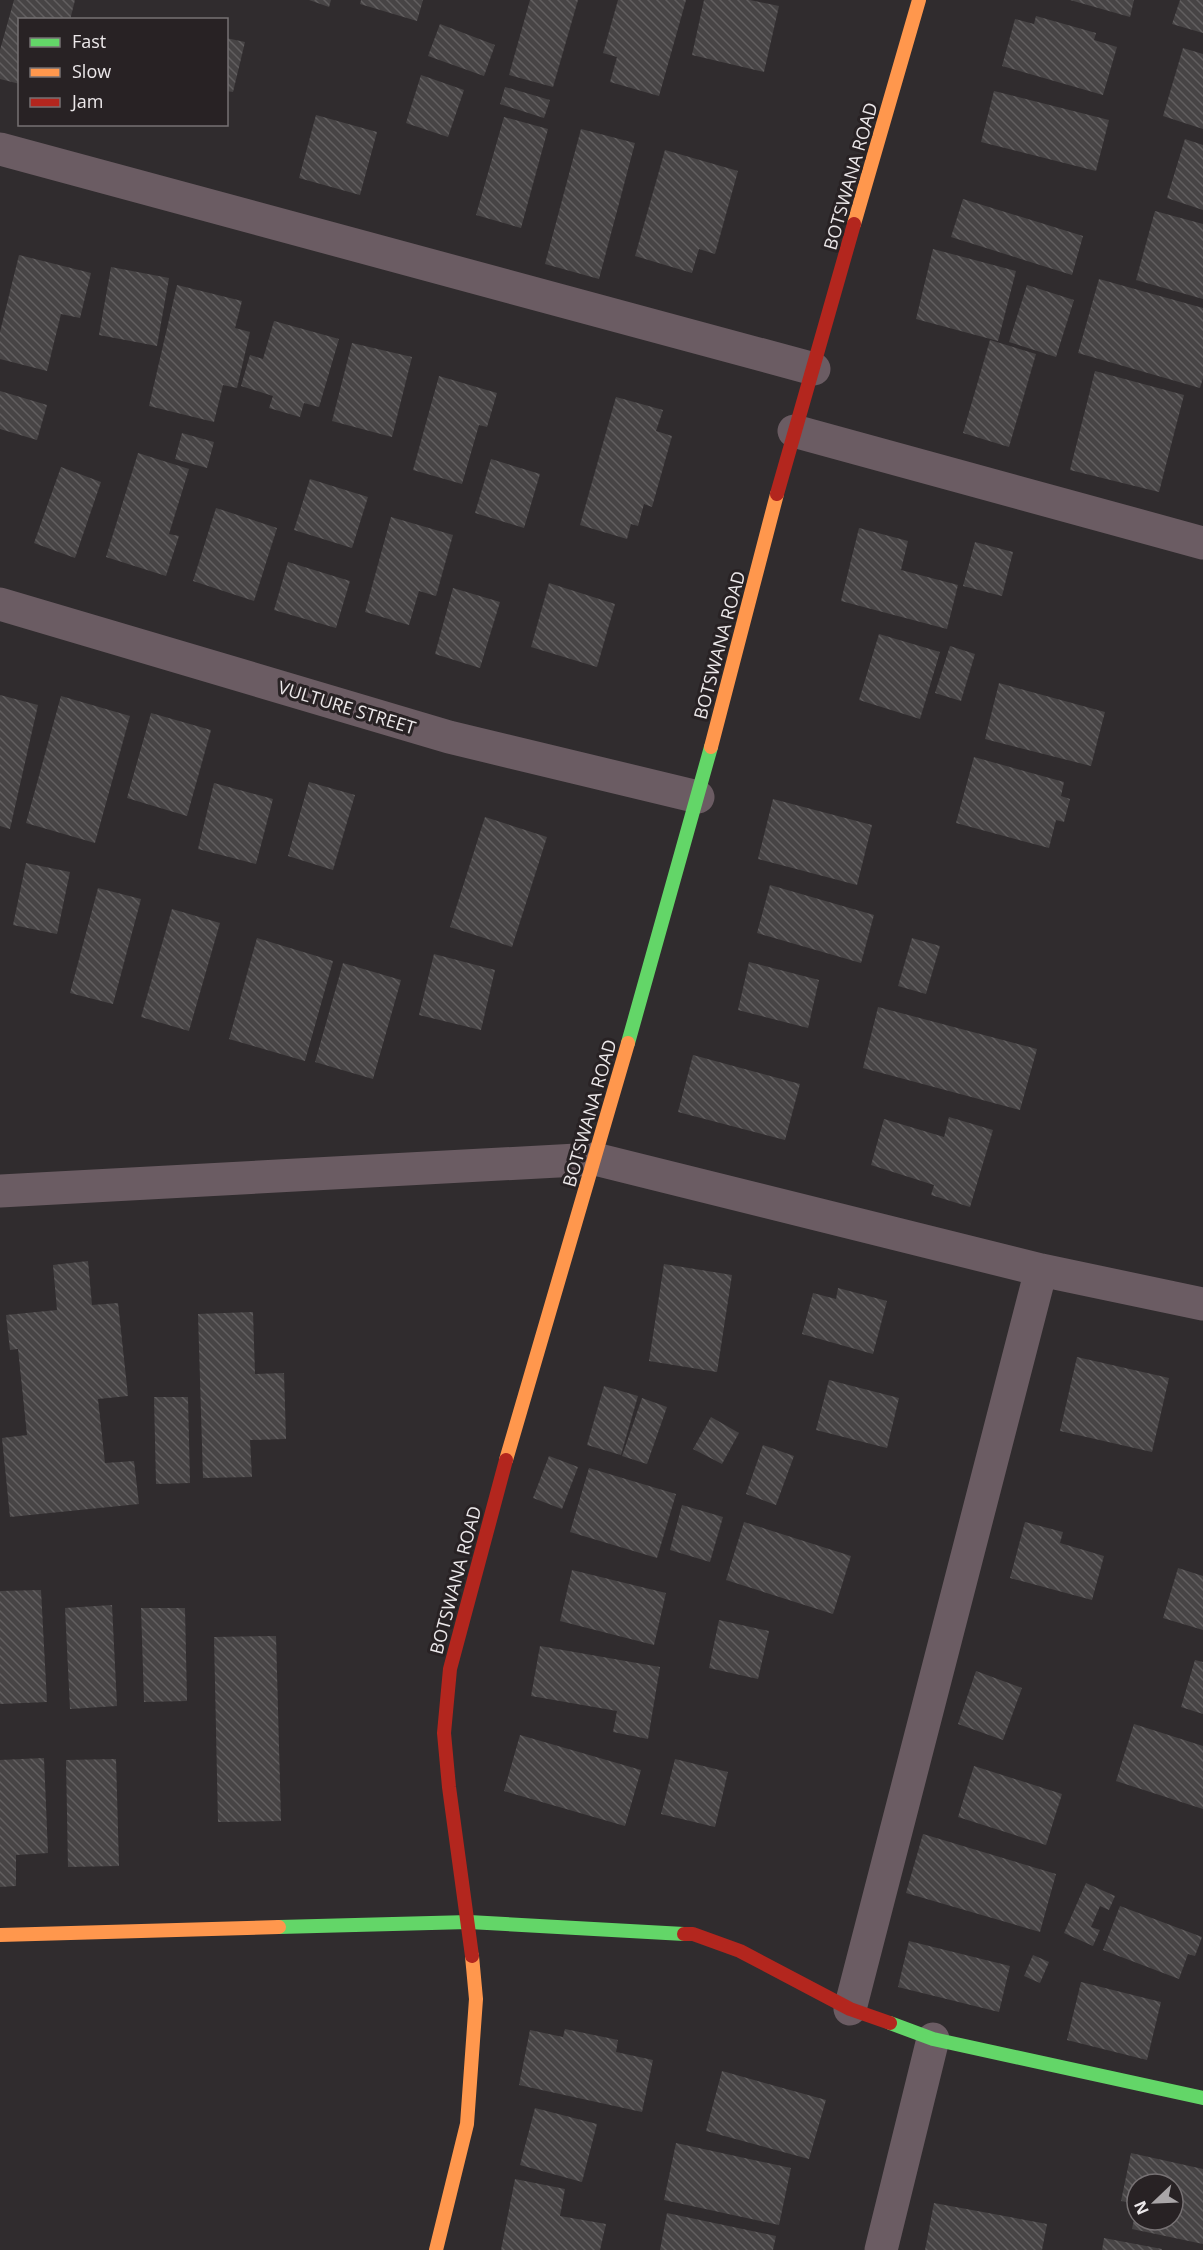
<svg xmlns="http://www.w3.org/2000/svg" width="1203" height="2250" font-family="'Open Sans',sans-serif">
<defs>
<pattern id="building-back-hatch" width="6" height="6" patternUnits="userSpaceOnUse" patternTransform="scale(1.5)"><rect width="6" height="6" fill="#474445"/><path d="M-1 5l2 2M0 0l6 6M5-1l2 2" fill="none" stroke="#625f60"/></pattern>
</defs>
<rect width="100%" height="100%" fill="#302c2e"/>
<path fill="url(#building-back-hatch)" d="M14,0H75L70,20H20V84L0,79V50Z
M309,0H331L329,7Z
M361,0H423L417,21L360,4Z
M530,0H578L553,87L509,75Z
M618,0H686L659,96L610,82L617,57L603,53Z
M704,0H750L779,6L764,72L692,55Z
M1070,0H1134L1130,17Z
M1180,0H1203V33L1172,24Z
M1036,16L1096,33L1094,40L1117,47L1103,95L1002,66L1015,19L1034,24Z
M440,24L495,45L484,76L428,56Z
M226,38L245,42L233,92L226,91Z
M1183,48L1203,54V129L1163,116Z
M421,75L464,90L448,137L406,123Z
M505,87L550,100L544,118L500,104Z
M994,91L1109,120L1096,171L981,142Z
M316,115L377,132L360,195L299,178Z
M504,117L548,129L521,228L476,215Z
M581,129L635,143L599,279L545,264Z
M1185,139L1203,145V210L1167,198Z
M665,150L738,171L715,254L699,249L692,273L635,256Z
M963,199L1083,236L1072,275L951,237Z
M1155,211L1203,224V299L1136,280Z
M933,249L1016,271L998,341L916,319Z
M19,255L91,273L80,318L61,314L47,371L0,359V332Z
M111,267L169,278L157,346L99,335Z
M1099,279L1203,308V378L1200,388L1078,353Z
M177,285L242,301L235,328L250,332L237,388L223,385L214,422L149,406Z
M1027,285L1074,300L1056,357L1009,342Z
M274,321L339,339L319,407L304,403L300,417L269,408L273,396L241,386L250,355L263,359Z
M990,340L1036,354L1009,447L963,433Z
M352,343L412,357L392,437L332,421Z
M1095,371L1184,395L1159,492L1070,470Z
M439,376L497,393L487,427L479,425L462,484L413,470Z
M0,391L47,405L37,440L0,429Z
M616,397L663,410L656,431L672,436L652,507L644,504L638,526L631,524L627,539L580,525Z
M182,433L214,442L207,468L175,459Z
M138,453L189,469L169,534L179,536L166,576L106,557Z
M491,459L540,474L524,528L475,513Z
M61,467L101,482L75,558L34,543Z
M310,479L368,497L352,548L294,530Z
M216,508L277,528L254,601L193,581Z
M391,517L453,535L436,596L419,591L409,625L365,612Z
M859,528L908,541L901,570L958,585L947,629L841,601Z
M975,542L1013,552L1002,596L963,586Z
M288,562L350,581L336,628L274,610Z
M549,583L615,604L597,667L531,647Z
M453,588L500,602L480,668L435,654Z
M879,634L940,652L920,719L859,700Z
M950,646L975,654L961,701L935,693Z
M999,683L1105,712L1091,766L985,739Z
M0,695L38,705L10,829L0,826Z
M61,696L130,716L95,843L26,823Z
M151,713L211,730L187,816L127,798Z
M974,757L1064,782L1061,796L1070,799L1064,822L1056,820L1049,848L956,823Z
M309,782L355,795L333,870L288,856Z
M214,783L273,799L256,864L198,849Z
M773,799L872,825L857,885L758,859Z
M485,817L547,837L512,947L450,927Z
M26,863L70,872L57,934L13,925Z
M770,885L874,915L861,963L757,933Z
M98,888L141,899L113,1004L70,993Z
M172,909L220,923L189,1031L141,1017Z
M257,938L333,961L305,1061L229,1039Z
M912,938L940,946L926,994L898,986Z
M434,954L495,970L481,1030L419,1015Z
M749,962L819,980L808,1028L738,1010Z
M343,963L401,980L373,1079L315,1062Z
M878,1007L1037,1049L1020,1110L863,1068Z
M693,1055L800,1084L785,1140L678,1112Z
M949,1117L993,1130L970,1207L931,1195L934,1185L871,1165L884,1119L944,1137Z
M88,1261L92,1305L118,1303L128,1396L98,1399L105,1463L134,1461L139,1504L10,1517L2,1438L27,1435L18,1349L10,1350L6,1315L57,1310L53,1265Z
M664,1264L732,1275L717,1372L649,1361Z
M838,1288L887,1301L873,1354L802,1334L813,1293L836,1299Z
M253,1312L255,1374L284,1373L286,1439L250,1440L252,1477L203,1478L198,1314Z
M1077,1357L1169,1378L1152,1452L1060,1431Z
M829,1380L899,1398L887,1448L816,1430Z
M604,1386L638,1396L621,1455L587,1445Z
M154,1397H188L190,1483L156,1484Z
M642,1398L667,1407L647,1464L622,1456Z
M711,1417L739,1433L722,1464L693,1449Z
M763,1445L794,1456L776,1505L746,1494Z
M549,1456L578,1467L562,1509L533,1498Z
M589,1468L676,1494L657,1558L570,1532Z
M682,1505L723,1517L710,1562L670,1550Z
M744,1522L851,1556L833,1614L726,1580Z
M1025,1522L1063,1532L1060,1543L1104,1556L1092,1600L1010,1578Z
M1178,1568L1203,1576V1630L1163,1618Z
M572,1570L666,1593L654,1645L560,1621Z
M41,1590L47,1702L0,1704V1591Z
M112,1605L117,1706L70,1709L65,1608Z
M141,1608H185L187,1701L144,1702Z
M719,1620L769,1631L758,1679L709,1668Z
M276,1636L281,1821L218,1822L214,1637Z
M540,1646L660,1667L648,1739L613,1732L617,1711L531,1696Z
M1195,1660L1203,1662V1714L1181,1707Z
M976,1671L1022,1688L1003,1740L958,1724Z
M1134,1724L1203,1746V1809L1116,1781Z
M520,1735L641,1770L625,1826L504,1791Z
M44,1758L48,1853L16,1855V1886L0,1887V1760Z
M116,1759L119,1866L68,1867L66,1760Z
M675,1759L728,1772L715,1827L661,1814Z
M974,1766L1062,1794L1046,1845L958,1817Z
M923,1834L1056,1874L1040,1932L906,1893Z
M1086,1883L1115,1896L1109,1910L1100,1906L1091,1927L1100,1930L1093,1946L1064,1933Z
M1120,1906L1202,1937L1195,1956L1188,1954L1179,1979L1103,1950Z
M909,1941L1010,1966L999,2012L898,1987Z
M1033,1955L1049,1962L1040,1983L1024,1976Z
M1081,1982L1161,2002L1147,2060L1067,2040Z
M565,2029L618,2040L616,2052L653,2060L642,2112L519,2085L530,2030L563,2037Z
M722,2071L826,2100L809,2159L706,2131Z
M535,2108L597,2124L582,2182L520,2165Z
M676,2143L791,2168L779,2225L664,2200Z
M1131,2153L1203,2169V2244L1132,2229L1136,2209L1137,2220H1173V2184H1137V2204L1121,2201Z
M515,2179L565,2189L560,2216L606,2224L600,2250H501Z
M934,2203L1047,2224L1042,2250H925Z
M667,2213L776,2236L773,2250H660Z
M1104,2238L1162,2249V2250H1102Z"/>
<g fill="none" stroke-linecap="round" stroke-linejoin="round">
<path stroke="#6b5c63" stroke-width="33" d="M0,149L814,369
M794,431L1203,543
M0,604L449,737L698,797
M0,1191L595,1159L1041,1270L1203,1304
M850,2009L1041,1270
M881,2250L933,2039"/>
<path stroke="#63d668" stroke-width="14" d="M628,1043L711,747
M279,1927L469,1922L684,1934
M890,2023L933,2039L1203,2098"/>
<path stroke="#ff974d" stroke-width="14" d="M854,224L919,0
M711,747L777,494
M506,1460L628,1043
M0,1935L279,1927
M436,2250L467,2124L476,1999L472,1956"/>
<path stroke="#b3261e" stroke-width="14" d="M777,494L854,224
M684,1934H693L740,1951L850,2009L890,2023
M472,1956L449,1787L444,1733L450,1669L506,1460"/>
</g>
<g text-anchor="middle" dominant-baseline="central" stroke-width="6" stroke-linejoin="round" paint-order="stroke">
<g font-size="18" fill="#ece8ea" stroke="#282224">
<text transform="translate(850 176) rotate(-74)">BOTSWANA ROAD</text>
<text transform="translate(719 645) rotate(-75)">BOTSWANA ROAD</text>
<text transform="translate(347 707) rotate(17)">VULTURE STREET</text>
<text transform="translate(589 1113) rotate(-74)">BOTSWANA ROAD</text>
<text transform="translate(455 1580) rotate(-75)">BOTSWANA ROAD</text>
</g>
</g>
<rect x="18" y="18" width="210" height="108" fill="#282224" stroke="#767173" stroke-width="1.5"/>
<rect x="30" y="38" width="30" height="9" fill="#63d668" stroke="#767173" stroke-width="1.5"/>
<text x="72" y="48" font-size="18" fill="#ece8ea">Fast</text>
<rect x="30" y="68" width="30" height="9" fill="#ff974d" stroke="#767173" stroke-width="1.5"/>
<text x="72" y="78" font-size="18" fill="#ece8ea">Slow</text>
<rect x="30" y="98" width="30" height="9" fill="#b3261e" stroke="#767173" stroke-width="1.5"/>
<text x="72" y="108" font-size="18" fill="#ece8ea">Jam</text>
<g transform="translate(1155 2202) rotate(247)"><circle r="28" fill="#282224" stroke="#767173" stroke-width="1.5"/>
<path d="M0-4.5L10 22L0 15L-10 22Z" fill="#aaa6a8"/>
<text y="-9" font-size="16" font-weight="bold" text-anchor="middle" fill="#ece8ea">N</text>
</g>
</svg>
